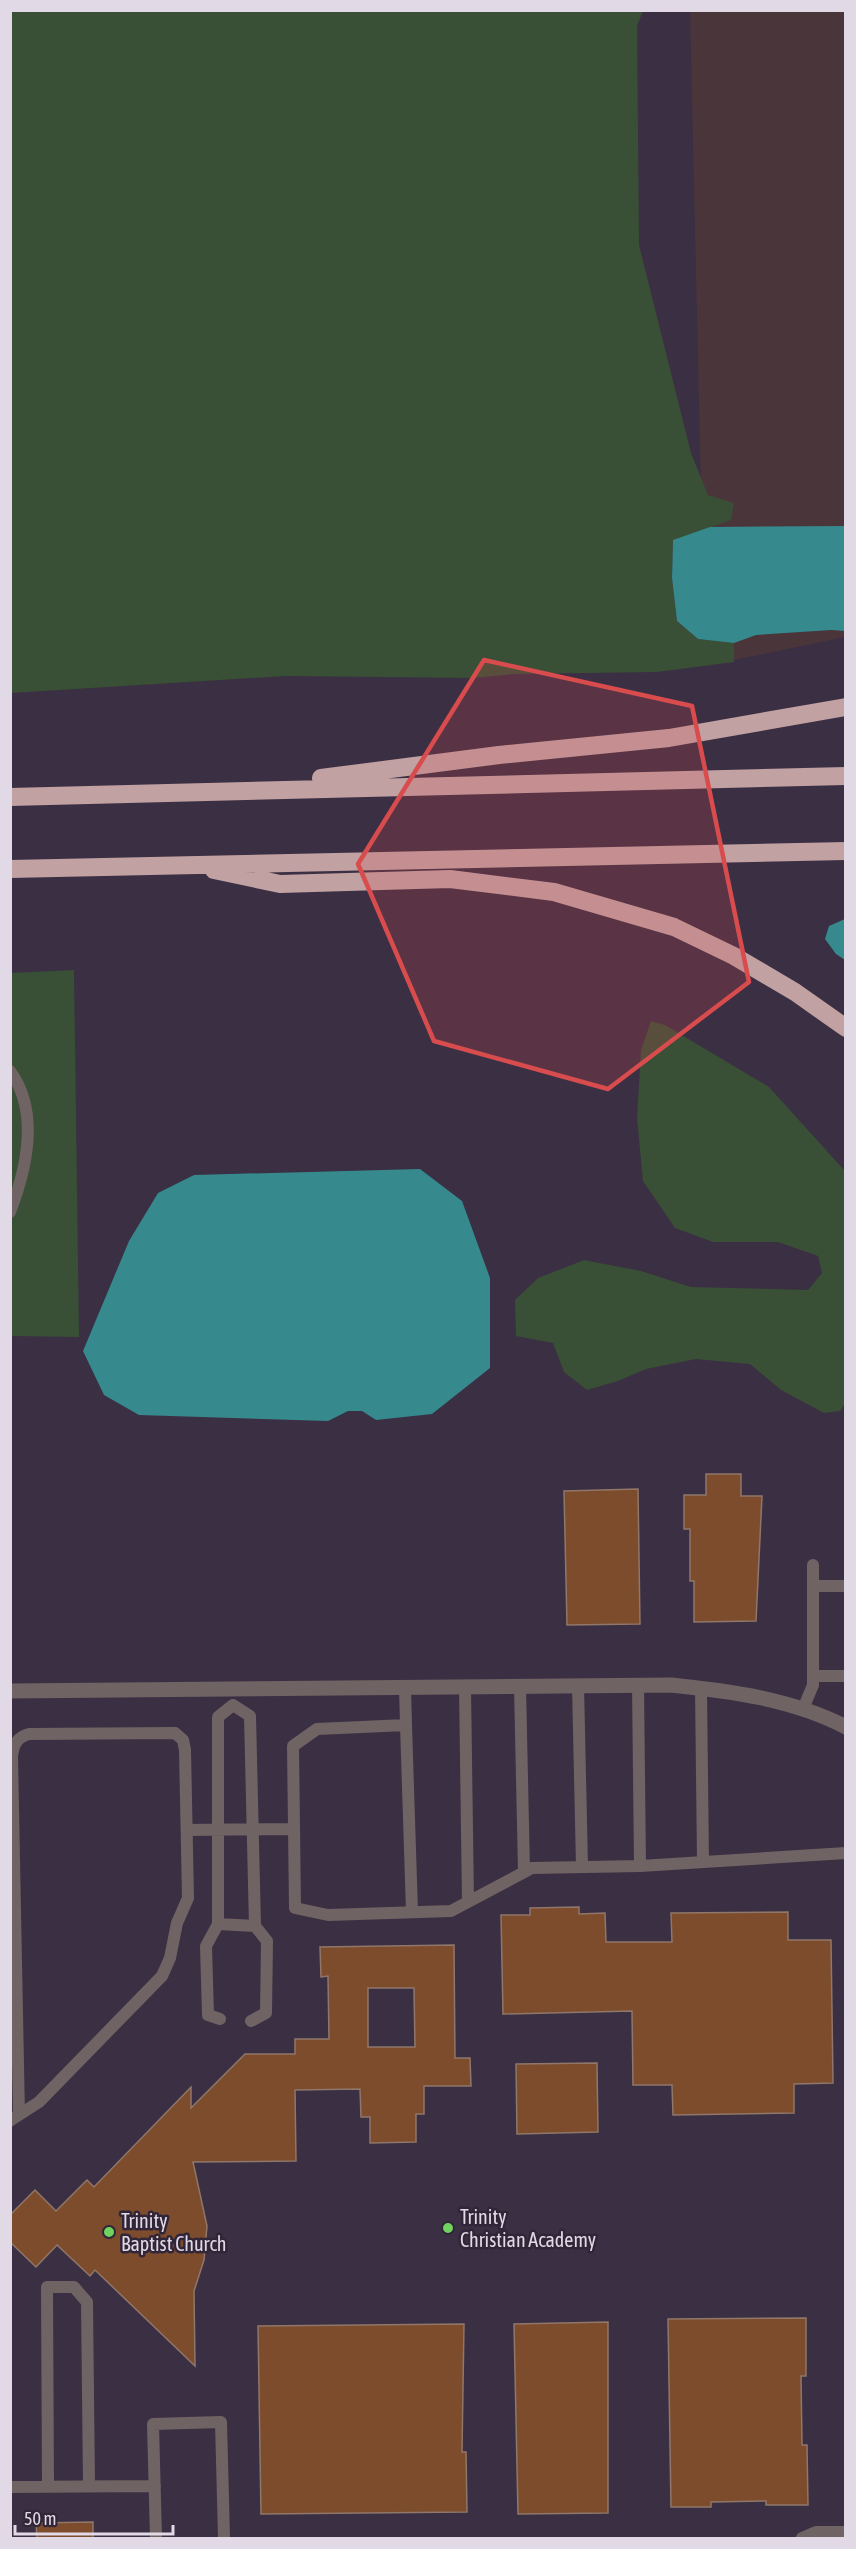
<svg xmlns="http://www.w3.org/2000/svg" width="856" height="2549" font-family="'Asap Condensed',sans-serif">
<rect width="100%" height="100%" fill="#3b2f43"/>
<path fill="#4a363a" d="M690,11H846L845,637L705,666Z"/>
<path fill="#394f36" d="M11,11H643L637,26L639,245L691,453L708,495L734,503L731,520L673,541L672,578L677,621L698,639L734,643V662L657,672L514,674L473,678L286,676L11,693Z
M74,970L79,1337L11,1336L10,973Z
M651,1021L665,1025L769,1087L845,1171L846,1402L840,1411L824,1413L781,1390L750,1364L696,1359L646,1369L618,1381L587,1390L564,1372L553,1343L516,1336L515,1300L538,1278L584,1260L641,1271L691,1287L808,1290L822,1273L818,1256L778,1242H713L675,1228L643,1181L637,1118L641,1050Z"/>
<path fill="#36898d" d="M845,526V631L831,630L756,635L734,643L698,639L677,621L672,578L673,540L710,527Z
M845,919H846L845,960L836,954L825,939L829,926Z
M420,1169L462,1201L490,1278V1368L432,1414L376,1420L362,1411H348L328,1421L139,1415L104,1395L83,1351L129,1241L158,1193L194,1175Z"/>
<path fill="#7c4c2d" stroke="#907769" stroke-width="1.5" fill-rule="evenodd" d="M706,1474H741V1496H762L756,1621L694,1622V1581H690V1529H684V1495H706Z
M638,1489L640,1624L567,1625L564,1491Z
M579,1907V1914L605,1913L606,1942H672L671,1913L788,1912V1940H831L833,2083L794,2084V2113L673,2115L672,2085H633L632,2011L503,2014L501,1915H530V1908Z
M454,1945L455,2058H470L471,2086H424V2114H416V2142L370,2143V2117H361L360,2089L295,2090L296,2161L193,2162L207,2226L204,2260L194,2291L195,2366L95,2270L90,2276L57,2245L36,2267L10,2242V2215L35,2190L56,2211L87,2180L94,2187L191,2087V2108L245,2054H295V2039H329L328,1976L321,1977L320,1947ZM368,1988H414L415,2047H368Z
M597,2063L598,2132L517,2134L516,2064Z
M806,2318V2376H801L802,2445H807L808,2505H766V2501L711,2502V2507H671L668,2319Z
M608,2322V2513L518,2514L514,2324Z
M464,2324L462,2452H466L467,2512L261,2514L258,2326Z
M93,2522V2538H37L36,2523Z"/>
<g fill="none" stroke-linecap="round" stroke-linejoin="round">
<path stroke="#706363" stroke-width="12" d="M10,1071C40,1112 27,1168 10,1212
M813,1586H846
M813,1676H846
M638,1684L640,1866
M578,1685L582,1867
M520,1686L524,1871
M465,1687L468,1902
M405,1688L406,1725L317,1729L293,1746L295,1908L328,1915L451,1911L532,1868L640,1866L846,1853
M701,1688L703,1862
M233,1705L250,1716L255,1926L267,1941L266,2013L251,2021
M803,1709L813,1685V1565
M406,1725L412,1912
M187,1830L293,1829
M218,1924L255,1926
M220,2019L208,2015L206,1946L218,1924V1717L233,1705
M10,2121L11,2120L39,2102L162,1976L170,1958L177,1923L188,1898L185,1750L183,1740L175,1733L29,1734C17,1737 13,1745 12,1757L19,2115
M10,2487L155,2486
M48,2487L47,2287H74L87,2302L89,2486
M156,2538L153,2424L221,2422L224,2538
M802,2538L816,2532H846"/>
<path stroke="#706363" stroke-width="15" d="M10,1691L671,1685C730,1691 792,1699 846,1727"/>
<path stroke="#c1a1a2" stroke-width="18" d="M321,778L499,755L669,738L846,707
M10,797L846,776
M10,869L846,851
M214,870L280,884L450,879L554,892L674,927L734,956L795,992L846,1028"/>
</g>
<path fill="#d84c4e" fill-opacity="0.2" stroke="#d84c4e" stroke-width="4.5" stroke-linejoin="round" d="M484,660L692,706L749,982L608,1089L434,1041L358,864Z"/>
<g fill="#70d35f" stroke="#312538" stroke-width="2">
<circle cx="448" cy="2228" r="6"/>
<circle cx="109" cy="2232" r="6"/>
</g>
<g text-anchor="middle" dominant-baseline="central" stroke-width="5" stroke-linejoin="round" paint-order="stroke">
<g font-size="20" fill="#e1dae6" stroke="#312538" text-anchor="start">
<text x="460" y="2216">Trinity<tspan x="460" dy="23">Christian Academy</tspan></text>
<text x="121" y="2220">Trinity<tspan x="121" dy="23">Baptist Church</tspan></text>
</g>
</g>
<rect width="856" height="2549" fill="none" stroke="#e1dae6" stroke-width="24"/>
<path d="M15 2525v9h158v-9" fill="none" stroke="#e1dae6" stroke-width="3"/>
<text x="24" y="2525" font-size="18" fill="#e1dae6" stroke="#312538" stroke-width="4.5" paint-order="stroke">50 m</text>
</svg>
